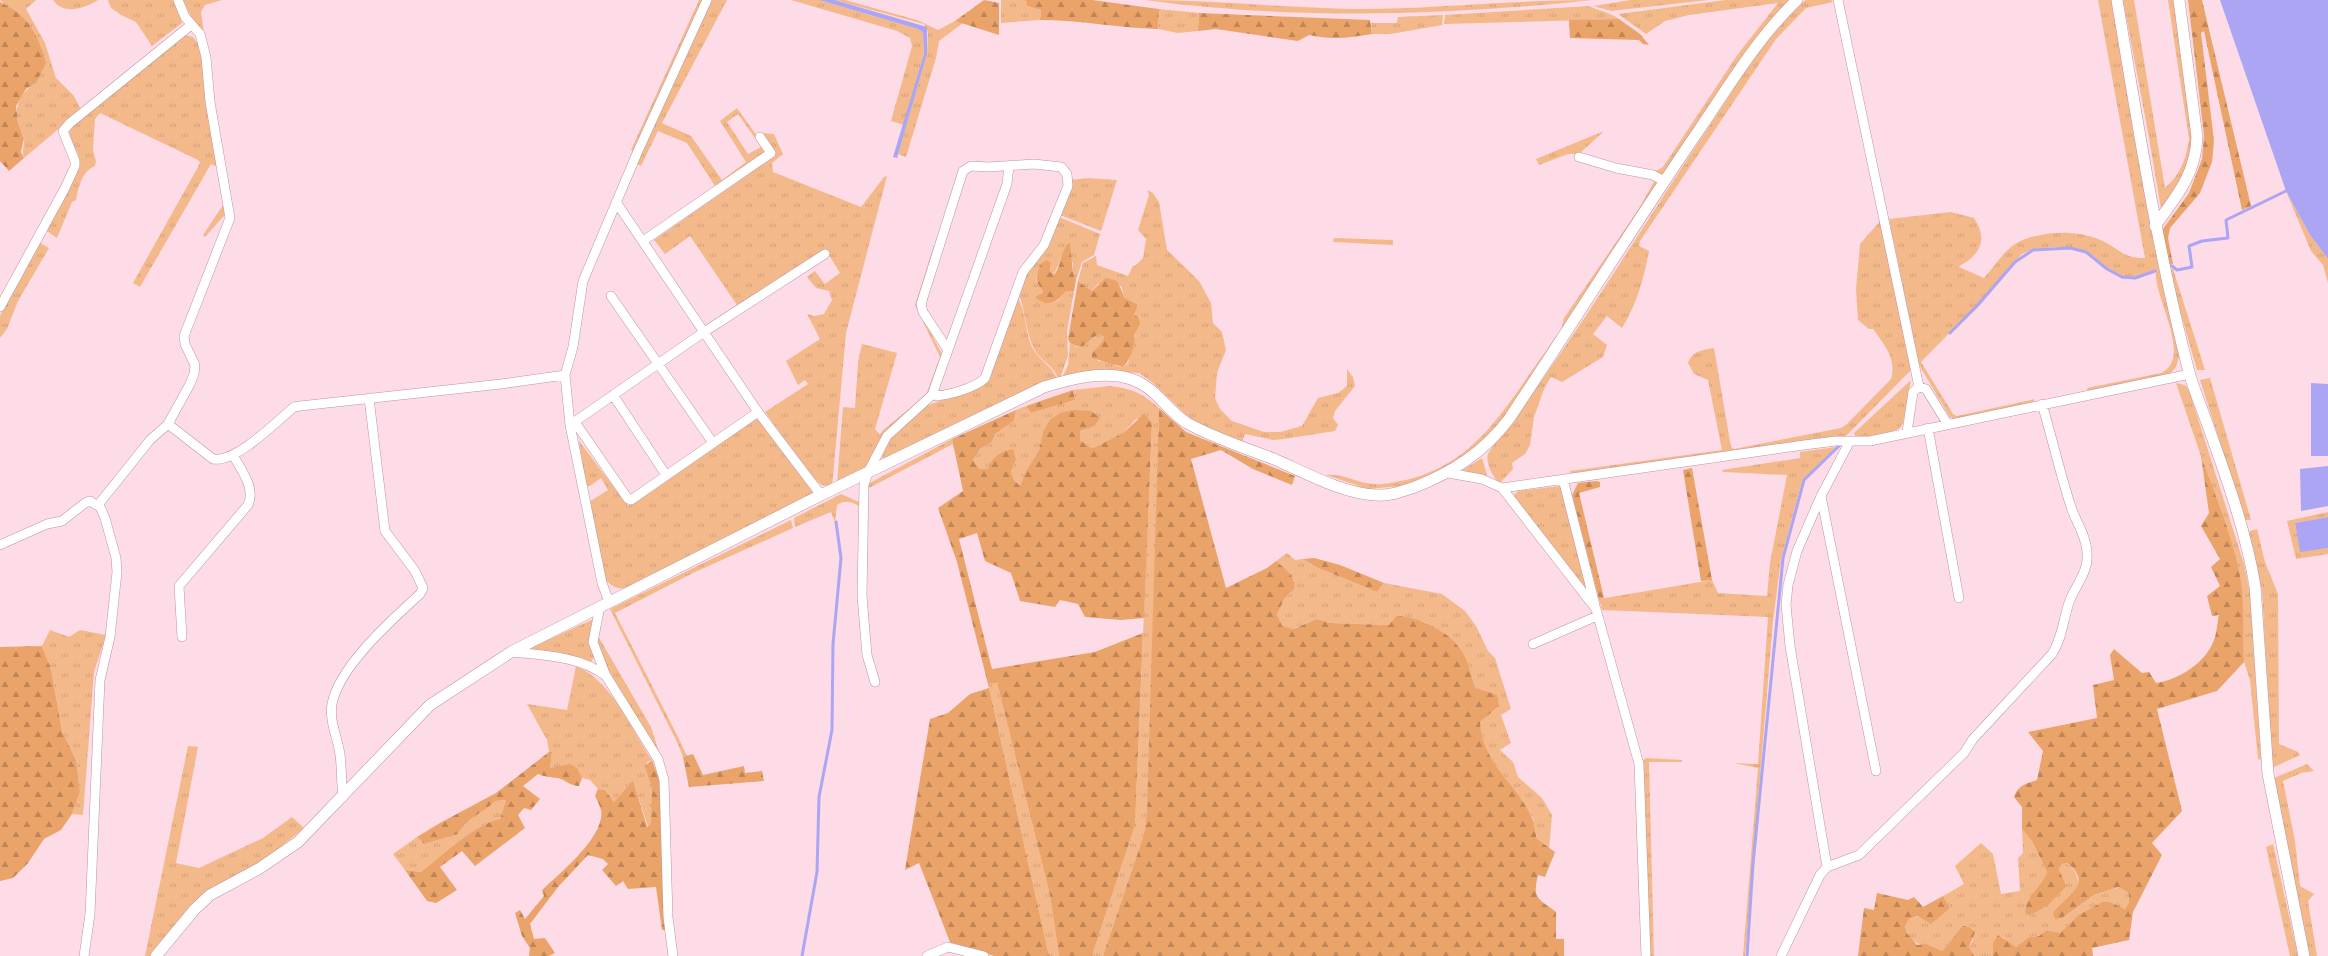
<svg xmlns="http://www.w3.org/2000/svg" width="2328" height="956" font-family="'Varela Round',sans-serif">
<defs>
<pattern id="grass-tufts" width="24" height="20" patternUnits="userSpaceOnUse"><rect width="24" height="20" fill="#f4b98a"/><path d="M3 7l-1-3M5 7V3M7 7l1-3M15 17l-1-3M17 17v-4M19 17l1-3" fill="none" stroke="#d29f78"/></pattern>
<pattern id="forest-firs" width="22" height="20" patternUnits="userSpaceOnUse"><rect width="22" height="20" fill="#eaa369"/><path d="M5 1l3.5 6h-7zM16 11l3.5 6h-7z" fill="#bf8557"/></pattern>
</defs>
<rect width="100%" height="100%" fill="#fddce8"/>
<path fill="url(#grass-tufts)" d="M0,0H36L26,9L45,43L56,78L74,96L81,110L24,158C21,150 25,145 24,137C22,132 19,127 18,122C14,105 21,92 36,83L4,4Z
M53,0H98C85,8 64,16 53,0Z
M108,0H174L182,23L152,46L136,22L121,15L111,8Z
M183,0H222L205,5L201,12L206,48Z
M699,0H705L634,151L631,150Z
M712,0H727L662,123L691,136L722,180L746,162L720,121L737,108L757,136L755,138L738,114L727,122L748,154L761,147L765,153L717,189L687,143L658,131L641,166L637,164Z
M791,0H819L918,29L923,32L924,54L904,125L891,121L912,46L910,38L897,31Z
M835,0H845L917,20L938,30L955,21L963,23L939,41L936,58L906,157L898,154L927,54L928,32L924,24Z
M1001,0H1026L1027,6L1041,10L1040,20L1001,23Z
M1145,0C1216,0 1286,8 1357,9C1436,9 1514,0 1593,0C1445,16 1293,20 1145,0Z
M1631,0H1708L1611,11L1593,6Z
M1726,0H1790L1765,29L1663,176L1656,171L1663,167L1738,54L1778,3L1689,15L1665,21L1646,34L1618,14Z
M1806,0H1831L1833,2L1806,8L1776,39L1640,241L1639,246L1649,251C1644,278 1637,304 1622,328L1607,316L1593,334L1607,345L1603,357L1562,382L1551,377L1544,389L1534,417L1530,445L1525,454L1512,463L1513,469L1500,483C1493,479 1485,462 1488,454C1493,444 1505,433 1512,423C1537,387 1563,350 1587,314C1630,249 1671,183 1714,119C1742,77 1766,32 1806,0Z
M2098,0H2112L2159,269L2180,353L2176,367L2168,376L2088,392L2087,388L2161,373C2194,358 2153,297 2156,271L2135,277L2122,276L2107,268L2086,251L2055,247L2033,249L2022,254L2015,261L1976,306L1921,362L1953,414L1957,416L2035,399L2032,404L1954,419L1950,417L1919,365L1889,219L1951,212L1974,218C1984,233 1985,247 1969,260C1966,263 1962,263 1959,267L1984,278C1993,268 2003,252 2015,244C2038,231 2073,229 2098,239C2117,246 2122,259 2145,258Z
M2123,0H2134L2165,188C2181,174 2186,159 2189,139L2168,0H2175L2194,147L2182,179L2161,209L2148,132Z
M1589,6C1599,11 1610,12 1619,19L1444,24L1445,15Z
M1159,9L1199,13L1198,31L1178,33L1158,29Z
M1443,15L1442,25L1391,34H1372L1371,23H1397L1398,17Z
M184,35L193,37L201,48L229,210L205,237L203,235L223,205L217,167L211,164L140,287L133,283L198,167L200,163L198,160L100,113L95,119L93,150L96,161L95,166C81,172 79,187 76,200L72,202L57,238L44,229L79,164C80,150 68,141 69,128Z
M1604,131L1579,154H1568L1539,165L1536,159Z
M762,133L774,134L783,154L772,163L773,172L861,207L884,177L887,176L846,333L832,487L822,485L812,477L765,412L808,384L805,380L798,385L786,361L820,339L807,314L814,316L824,314L832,300L829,291L816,288L807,277L815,271L825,284L840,273L826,250L737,305L690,236L665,254L654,240L775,156Z
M1088,178L1117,180L1101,231L1060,215L1070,180Z
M1656,178L1658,183L1535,373L1497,427L1478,446L1431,477L1400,486L1368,489L1326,475C1346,473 1360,486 1382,484C1466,475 1496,422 1540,359C1548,349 1553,339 1561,330L1564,318L1638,210Z
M1147,190L1153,193L1159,202L1167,250L1199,281L1211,303L1213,323L1222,332L1226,350L1217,373L1215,398L1220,409L1232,421L1264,432H1280L1302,426L1318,398L1338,393L1347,386V369L1353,377L1355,386L1335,411L1333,418L1338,425L1335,431L1284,439L1273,440L1245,434L1242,442L1191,420L1152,382L1139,373L1109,372L1061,380L1068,365L1070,343L1077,347C1088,344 1090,337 1100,334L1104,337L1102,342L1092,353L1098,361L1111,362L1117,366L1123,367L1128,363L1136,331L1134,315L1137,308V304L1125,298L1121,286L1098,284L1092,291L1078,281L1083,263L1096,256L1097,265L1128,276L1133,266H1135L1143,258L1146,239L1138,230L1149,195Z
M2286,191L2310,235L2328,259V283L2323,265L2311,251Z
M1059,217L1100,234L1094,255L1082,262L1076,280L1073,273V263L1064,253L1053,276L1050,273L1051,264L1038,271C1034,284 1038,280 1043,289C1044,292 1045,299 1045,303C1057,304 1060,299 1066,290L1074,291L1067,331L1068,356L1059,381C1053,363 1041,363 1033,347C1027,333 1025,315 1021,300L1018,295L1025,274Z
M1881,220L1912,369L1845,437L1571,475L1570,471L1722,450L1708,380L1694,374L1688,363C1692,351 1703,350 1714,348L1731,447L1734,449L1841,428L1847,424L1891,379C1897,358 1884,345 1873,329H1869L1858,320L1856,289L1860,244Z
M1334,238L1393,240V245L1333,242Z
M37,241L49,248L18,301L7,329L0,338V316Z
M934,245L936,246L921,315L942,354L927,397L889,431L864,471L837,483L843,407L855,408L858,362L862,344L897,353L875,429L880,435L883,430L926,395L940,357L915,305Z
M2168,269H2173L2205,370H2197Z
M1018,298C1026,312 1025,332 1032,347C1039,361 1053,366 1058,381L884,459L882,458L888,440L926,406L983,384Z
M2210,378L2251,520H2245L2200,380Z
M1911,380L1903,423L1899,429L1873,437L1855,436L1854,433Z
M2176,383L2185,385L2189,390L2244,564L2250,593L2261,760L2258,759L2250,680L2244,662L2243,602L2231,544Z
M1110,386C1133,389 1142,393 1159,408L1149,773L1147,811L1144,834L1103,956H1092L1135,825L1152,423L1136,419L1123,433L1093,448L1088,446L1080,440V431L1095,426L1100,418L1043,432L1039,450L1026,471L1020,486L1014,480L1011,472L1016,460L988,469L979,470L973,460L980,449L992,442L995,434L1014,421L1016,410L1026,406L1031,413L1075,400L1073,390Z
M759,417L814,491L813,494L626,588C616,590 609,584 603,577L589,502L608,490L601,478L590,486H586L579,441L628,506Z
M952,439L953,444L867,489L866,485Z
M1836,447L1802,481L1781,559L1773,621L1745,956H1743L1758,768L1734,763L1758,764L1768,617L1602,610L1599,599L1712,580L1718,593L1767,596L1770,563L1787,475L1723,472L1722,470L1800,458V452Z
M1482,458L1488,478L1463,470Z
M1560,486L1587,588L1585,589L1513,496L1518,491Z
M841,494L859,502L862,509C855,502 846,499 837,505L835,522L831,512L795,527L794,518Z
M2328,512V517L2295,523L2300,551L2328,548V554L2296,559L2287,521Z
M791,520L793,528L693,573L615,613L679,739L687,756L683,757L678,744L610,609Z
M2257,529L2265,562L2278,594L2279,744L2298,752L2300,755L2272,768L2262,591L2249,533L2250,531Z
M1287,553L1295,560L1303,559L1316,567L1377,592L1384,583L1442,594L1465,611L1476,626L1488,651L1495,658L1511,709L1501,715L1511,743L1500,750L1513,762L1518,777L1542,798L1552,815L1549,850L1537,839L1533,818L1486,752L1480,737V722L1499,706L1485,693L1476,688L1466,661L1441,631L1425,622L1396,616L1389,625L1330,623L1317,619L1292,629L1282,626L1277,614L1285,598L1295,588C1294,574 1287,570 1276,561Z
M596,618L594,657L591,662L523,651Z
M50,630L69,637L80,630L106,635L94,672L83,815L72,814L80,792L76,760L62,731L51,669L42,646Z
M598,636L651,727L661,758L601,657L596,644Z
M576,666C611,680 632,730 652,760L647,762C647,772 650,778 652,788C654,799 652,812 651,824L648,827L633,780L614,802L605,790L598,789L590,780L582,778L578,769L550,768L552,752H549L547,740L527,704L567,710Z
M997,681L1050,895L1059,956H1049L988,684Z
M188,746L198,747L176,863L199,868L263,838L292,817L304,828L263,861L226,883L152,956H145Z
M1646,758L1682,760V762H1649L1654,956H1649L1641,762Z
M2307,764L2314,771L2301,773L2283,781L2295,841L2300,886L2314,894L2308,901L2317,956H2308L2274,778Z
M506,800L500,819C474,824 442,856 421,872L405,870L393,854L417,837L424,844L457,834C465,818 483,814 495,801Z
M2022,829L2032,841L2047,872L2043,883L2035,892L2063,879L2059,869L2062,864L2067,863C2089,881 2073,898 2062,918L2094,895L2120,887L2129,893V902L2125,909L2110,902H2102L2077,916L2060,933L2047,930L2039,936L2029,937L2016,947L2008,944L2003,937L1993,943V956H1974L1969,948L1973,940L1963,927L1942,951C1925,945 1911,947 1905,926L1909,919L1950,908L1943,896L1964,884L1955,866L1981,843L1993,854L2001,894L2020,891L2018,858L2023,853Z
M2273,844L2298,956H2290L2266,847Z"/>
<path fill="url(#forest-firs)" d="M984,0L999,3V35L955,21Z
M1026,0H1092L1159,9L1158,29C1119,28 1080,20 1040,20L1041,10L1027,6Z
M2188,0H2202L2251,206L2242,210L2204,31L2201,33L2214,141L2212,162L2200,193L2170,228L2168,238L2173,264L2167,265L2162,240L2163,229L2189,193L2202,159L2204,135Z
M0,2C29,16 37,33 46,63L36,83L26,89L16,106L18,123L24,138L21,152L24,158L9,171L0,161Z
M1199,13L1370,20L1372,34C1350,38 1330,40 1309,35L1298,41L1216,29L1198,31Z
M1619,19L1640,34L1649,45L1643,44L1639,40L1570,38L1569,20Z
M1070,243L1073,273L1076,280L1074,291H1066C1057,302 1049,309 1035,297L1043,293V290C1034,281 1036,275 1041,264L1047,260L1051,263L1050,272L1054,275C1061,266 1061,253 1067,244Z
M1106,278L1117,281L1125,298L1137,304V308L1134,315L1138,317L1140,323L1134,336C1137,343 1129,362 1123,367L1092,358V353L1102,342L1104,337L1100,334C1086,338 1087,353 1070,343L1068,339L1078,281L1092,291Z
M1073,390L1075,400L1031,413L1026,406Z
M1159,408L1186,432L1295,476L1292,485L1253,469L1221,450L1191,459L1226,588L1267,568L1276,561C1287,570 1294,574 1295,588L1285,598L1277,614L1282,626L1293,629L1317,619L1330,623L1389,625L1396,616C1420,617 1450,631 1463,653C1469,664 1471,677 1476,688L1497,695L1499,706L1480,722C1481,762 1517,784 1532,818C1535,824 1535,832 1537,839L1555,852L1545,877L1538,875C1532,900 1538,898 1556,912V939H1564V956H1103L1144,834L1147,811Z
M1016,410L1014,421L995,434L992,442L980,449L973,460L979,469H988C993,456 1000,452 1013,449L1016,460L1011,472L1014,480L1020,486L1026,471L1039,450L1043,432L1050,420L1060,413L1074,410L1091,411L1100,418L1095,426L1080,431V440L1088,446L1093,448L1123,433L1144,414L1152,423L1144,618L1121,620L1085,617L1078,604L1060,600L1055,607L1020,601L1011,573L985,561L977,533L959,539L992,669L1095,652L1143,633L1135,825L1092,956H1059L1050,895L997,682L988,684L957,562L938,508L963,491L952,439Z
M2201,456C2215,495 2232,535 2240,576C2245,604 2243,634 2244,662L2217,691L2157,709L2182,811L2152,843L2162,855L2133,912L2129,940L2092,948L2093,956H1993V943L1998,935L2016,947L2029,937L2039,936L2047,930L2060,933L2077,916L2102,902H2110L2125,909L2129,902V893L2119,887L2094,895L2062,918L2055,919L2053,913C2065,896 2095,884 2067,863L2062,864L2059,869L2066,886C2056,898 2042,913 2026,915C2022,899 2042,888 2047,872L2032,841L2022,829V807L2014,797C2018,785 2026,784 2037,780L2043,751L2028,732L2097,718L2093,685L2114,680L2110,655L2114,649L2142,673L2149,672L2156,683C2178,680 2206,663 2214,640C2217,633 2217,623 2219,615L2212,616L2207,596L2220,586L2211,567L2220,559L2201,526L2209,513Z
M1692,468L1712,580L1701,581L1683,470Z
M1596,481L1600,482V487L1579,493L1604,598L1599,599L1572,495L1578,483Z
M1314,558L1340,565L1384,583L1377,592L1316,567L1303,559Z
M42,646L51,669L62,731L76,760L80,792L72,814L61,830L44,839L28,863L13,878L0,881V647Z
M989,688L1049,956H994L950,942L919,863L905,870L930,719L948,713L970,694Z
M549,752H552L550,768L570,764L578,769L582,778L579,786C570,786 566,780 558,778C550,777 545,777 538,774L523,786L540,799L531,810L524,808L518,815L525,828L475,866L462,851L440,867L457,890L436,903L427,901L405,870L421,872C442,856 474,824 500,819L506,800L495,801C483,814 465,818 458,834L424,844L417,837L440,823L496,793Z
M693,754L703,775L744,766L745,773L762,771L764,781L689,787L683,757Z
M652,760L660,782L666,930H662L656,887L628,889L623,881L616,886L602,870L608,864L603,859L588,855L558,887L530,924L534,939L545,938L555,953L549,956H529L530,948L522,936L515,913L520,910L525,919L544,896L542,890C558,875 606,836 601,810C600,806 597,800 595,796L598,789L605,790L614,802L633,780L647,827L651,824L652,788L645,766Z
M1877,893L1908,900L1914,897L1923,907L1943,896L1950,908L1931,924L1918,916L1909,919L1905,926L1907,933L1917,945L1925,944L1942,951C1950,943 1955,934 1963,926L1969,927L1975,932L1969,947L1974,956H1858L1864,908L1874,910Z"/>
<path fill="#aca5f4" d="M819,0H835L927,27V54L897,158L893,157L924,54L923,32L918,29Z
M2220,0H2328V259L2310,235L2286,191Z
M2311,383L2328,384V456H2311Z
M2328,466V506L2301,511L2300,469Z
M2328,517V548L2300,552L2295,523Z"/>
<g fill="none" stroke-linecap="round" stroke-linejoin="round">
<path stroke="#aca5f4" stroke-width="3" d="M2167,267L2172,266L2177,270L2192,267L2189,246L2202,241L2228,238L2226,220L2286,191
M1950,333L1977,306L2015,262L2033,250L2070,248L2086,252L2107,269L2122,277L2135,278L2155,271
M802,956L817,872L819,797L832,730L833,644L841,558L836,522
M1747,956L1753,864L1783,558L1804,480L1839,446"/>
<g stroke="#ba95a3" stroke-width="10">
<path id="minor" d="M1838,0L1919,387
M1579,157L1616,168L1653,175L1664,181
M616,202L758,412L821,495
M643,241L771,153L760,137
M611,296L713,443
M0,307L65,188L75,166V161L63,131L70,123L191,25
M613,395L666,475
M932,395C943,398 977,387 985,378L1023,272L1044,245L1068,186L1067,174L1061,167L1034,164L989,167L971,166L963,171L921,304L923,312L948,350
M575,422L628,499L631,500L758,412
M168,424L213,459C236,463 276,422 294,407L300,406L501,384L565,375
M570,425L704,332L825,254
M1928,428L1959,598
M1907,432L1913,392L1919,387L1926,389L1947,423
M1448,473L1482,479L1502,488L1596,609L1639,764L1646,956
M1563,479L1595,605
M1502,488L1804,445L1836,441H1870L2190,374
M1821,496L1876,771
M98,505L150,440L168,424L190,384L194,374L195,365L185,344L184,336L230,218L210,102L206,57L200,34L185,17L178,0
M0,545L47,524L62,521L85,503L90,501L100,507L105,518L116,558L117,572L110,637L100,680L90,914L84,956
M609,602L602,583L570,425L565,375L573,347L583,281L638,151L707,0
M600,606L593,642L606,676L658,759L664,780L668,917L673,956
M182,637L179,586L248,505C256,488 241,470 233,455
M1533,644L1597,616
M511,652C542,655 581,656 606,676
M875,682L867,655L862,596L864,485L868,472L887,436L932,395L1007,184L1009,166
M343,797C341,783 342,769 340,755C338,738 329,722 332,704C339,666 393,619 420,594L423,588L415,571L385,531L369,398
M1827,867L1790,646L1786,605L1788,585L1797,551L1821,496L1850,441
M927,956L948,947L984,956
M1781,956L1820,875L1827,867L1859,855L1964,753L1973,739L2052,654C2063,637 2063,618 2070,600C2077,583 2089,571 2087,552C2086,535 2076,522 2071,507C2060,473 2052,438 2042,404"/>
</g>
<g stroke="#ba95a3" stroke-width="12">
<path id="tertiary" d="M2117,0C2138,125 2157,249 2189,372C2194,390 2201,406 2207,423C2226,476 2246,531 2255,586L2268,774L2304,956
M2155,226C2176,197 2196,174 2197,137L2179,0
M156,956L195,909L210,895L260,868L298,842L430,705L511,652L821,495L1044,387C1070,379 1104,370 1131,379C1156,387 1166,410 1187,423C1214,438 1245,448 1274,459C1306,473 1341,493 1376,495C1390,496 1403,491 1415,487C1453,472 1484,452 1509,419C1573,323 1634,225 1699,130C1729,86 1758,37 1797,0"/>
</g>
<use href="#minor" stroke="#fff" stroke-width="9"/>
<use href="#tertiary" stroke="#fff" stroke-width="11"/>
</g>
</svg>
